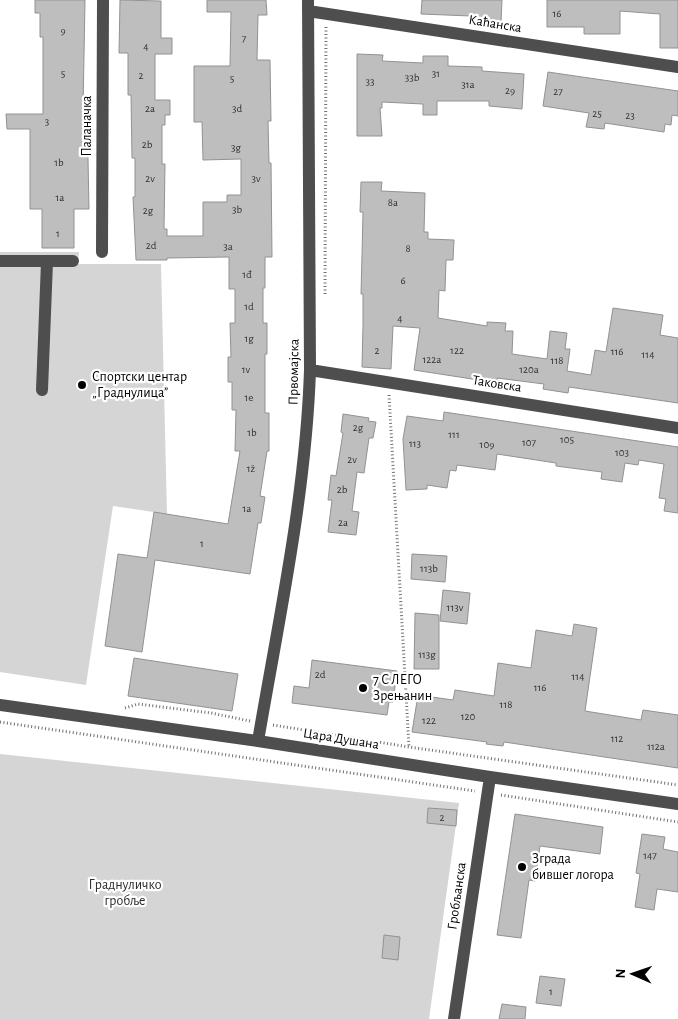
<svg xmlns="http://www.w3.org/2000/svg" width="678" height="1019" font-family="'Alegreya Sans',sans-serif">
<rect width="100%" height="100%" fill="#fff"/>
<path fill="#d5d5d5" d="M0,252H79L78,264H161L167,514L113,506L86,685L0,672Z
M0,754L459,803L429,1019H0Z"/>
<path fill="#bebebe" stroke="#929292" d="M35,0H85L83,110H87L89,209H74V248H42V209H30V129H7L6,114H43V37H40V13H35Z
M120,0L161,1V38H172V54H155V100H170V115H165V125H162V164H165L164,229H167V236H203V202H227V195H241V159L203,160L202,122H194V66H230L231,12H207V0H266L267,15H258L257,60H270L271,121H268L269,163H271L272,257H265V288H263V323H267V354H265V413H269V451H267L260,496L265,497L261,523H258L250,574L155,560L142,652L105,646L118,554L147,558L154,512L228,524L240,451H235L236,410H232V382H228V357H231L230,323H235V289H229V257L167,258V260H136L133,197H135V158H132L131,95H128V53H119Z
M422,0H502L501,23L471,22V16L421,14Z
M547,0H678V48H660V14L620,11V34H584V27H547Z
M357,54L383,55L382,61L423,63V56H448V66L482,67V71L524,74L522,109L489,106V101H437V115H423V104L382,102V108H380L382,136H357Z
M548,72L678,91V116L672,115L671,125L665,124L664,132L605,123L604,129L586,127L589,113L543,106Z
M361,182H382L381,191L425,193L424,232H428V239L454,240L453,260H446L445,291L439,290L438,318L487,326V322L506,323L505,331H513L512,354L547,359L550,331L567,333L565,349H570L567,371L591,375L595,350L606,352L613,308L663,315L660,335L678,338V403L569,387L568,393L543,389L544,384L497,378V383L485,382V381L414,370L420,328L393,326L391,369L362,367L363,325V294H361L362,256L363,212H360Z
M444,412L678,447V513L664,511L666,499L659,498L664,464L639,460L638,465L625,463L622,482L601,479L602,472L556,466V463L497,454L495,470L457,465L456,471L450,470L447,488L427,485V489L406,490L403,439L407,416L443,421Z
M343,414L369,418L368,421L376,422L373,438H369L364,473L357,472L352,511L359,512L356,535L328,532L332,500H328L331,475L336,476L343,433L341,432Z
M412,554L447,556L445,582L411,579Z
M443,590L470,593L467,624L440,621Z
M415,613L439,615V669H414Z
M574,624L597,628L585,711L641,720L643,710L678,715V768L504,742L503,746L486,744L487,742L412,732L418,695L453,700L455,690L494,696L498,663L531,668L536,630L572,636Z
M134,658L238,674L232,711L128,696Z
M312,660L397,671L393,702H389L387,715L292,703L294,686L309,688Z
M428,808L457,810L456,826L427,823Z
M515,814L603,827L600,854L540,846L535,881L529,880L521,938L497,935Z
M642,834L665,837L663,849L678,852V892L657,889L654,910L635,907L640,874L636,873Z
M384,935L400,937L398,960L382,958Z
M540,976L565,979L561,1006L536,1003Z
M502,1004L526,1007L525,1019H499Z"/>
<g fill="none" stroke-linecap="round" stroke-linejoin="round">
<path stroke="#707070" stroke-width="3" stroke-dasharray="1 2.5" stroke-linecap="butt" d="M325,294L326,27
M389,395L409,747
M125,708L138,704L211,713L250,721
M0,722L475,791
M273,725L409,747L678,785
M501,795L678,822"/>
<path stroke="#4e4e4e" stroke-width="12" d="M308,11L678,67
M102,252L103,0
M0,261H73
M310,370L678,428
M42,390L47,262
M0,705L258,741L490,777L678,804
M258,741C279,618 306,494 310,370L308,0
M454,1019L490,777"/>
</g>
<g fill="#000" stroke="#fff" stroke-width="2">
<circle cx="82" cy="385" r="5"/>
<circle cx="363" cy="688" r="5"/>
<circle cx="522" cy="867" r="5"/>
</g>
<g text-anchor="middle" dominant-baseline="central" stroke-width="4.5" stroke-linejoin="round" paint-order="stroke">
<g font-size="11" fill="#303030">
<text x="557" y="13">16</text>
<text x="63" y="30">9</text>
<text x="244" y="38">7</text>
<text x="146" y="46">4</text>
<text x="63" y="73">5</text>
<text x="436" y="73">31</text>
<text x="141" y="75">2</text>
<text x="412" y="77">33b</text>
<text x="232" y="78">5</text>
<text x="370" y="81">33</text>
<text x="468" y="84">31a</text>
<text x="510" y="90">29</text>
<text x="558" y="91">27</text>
<text x="150" y="108">2a</text>
<text x="237" y="108">3d</text>
<text x="597" y="113">25</text>
<text x="630" y="115">23</text>
<text x="47" y="121">3</text>
<text x="147" y="144">2b</text>
<text x="236" y="147">3g</text>
<text x="59" y="162">1b</text>
<text x="150" y="178">2v</text>
<text x="256" y="178">3v</text>
<text x="60" y="197">1a</text>
<text x="393" y="202">8a</text>
<text x="237" y="209">3b</text>
<text x="148" y="210">2g</text>
<text x="58" y="233">1</text>
<text x="151" y="245">2d</text>
<text x="228" y="246">3a</text>
<text x="408" y="248">8</text>
<text x="247" y="274">1đ</text>
<text x="403" y="280">6</text>
<text x="249" y="306">1d</text>
<text x="400" y="318">4</text>
<text x="249" y="338">1g</text>
<text x="377" y="350">2</text>
<text x="457" y="350">122</text>
<text x="617" y="351">116</text>
<text x="648" y="354">114</text>
<text x="432" y="359">122a</text>
<text x="557" y="360">118</text>
<text x="246" y="369">1v</text>
<text x="529" y="369">120a</text>
<text x="249" y="397">1e</text>
<text x="358" y="427">2g</text>
<text x="252" y="432">1b</text>
<text x="454" y="434">111</text>
<text x="567" y="439">105</text>
<text x="529" y="442">107</text>
<text x="415" y="443">113</text>
<text x="487" y="444">109</text>
<text x="622" y="452">103</text>
<text x="352" y="459">2v</text>
<text x="251" y="468">1ž</text>
<text x="342" y="489">2b</text>
<text x="247" y="508">1a</text>
<text x="343" y="522">2a</text>
<text x="202" y="543">1</text>
<text x="429" y="568">113b</text>
<text x="455" y="607">113v</text>
<text x="427" y="654">113g</text>
<text x="320" y="674">2d</text>
<text x="578" y="676">114</text>
<text x="540" y="687">116</text>
<text x="506" y="704">118</text>
<text x="468" y="716">120</text>
<text x="429" y="720">122</text>
<text x="617" y="738">112</text>
<text x="656" y="746">112a</text>
<text x="442" y="817">2</text>
<text x="650" y="855">147</text>
<text x="551" y="991">1</text>
</g>
<g font-size="14" fill="#000" stroke="#fff">
<text transform="translate(495 24) rotate(9)">Каћанска</text>
<text transform="translate(87 126) rotate(-90)">Паланачка</text>
<text transform="translate(294 372) rotate(-89)">Првомајска</text>
<text transform="translate(497 384) rotate(9)">Таковска</text>
<text transform="translate(341 739) rotate(9)">Цара Душана</text>
<text transform="translate(457 896) rotate(-82)">Гробљанска</text>
</g>
<g font-size="14" fill="#000" stroke="#fff" text-anchor="start">
<text x="92" y="377">Спортски центар<tspan x="92" dy="16">„Граднулица”</tspan></text>
<text x="373" y="680">7 С ЛЕГО<tspan x="373" dy="16">Зрењанин</tspan></text>
<text x="532" y="859">Зграда<tspan x="532" dy="16">бившег логора</tspan></text>
</g>
<g font-size="14" fill="#2c2c2c" stroke="#fff">
<text x="125" y="885">Граднуличко<tspan x="125" dy="16">гробље</tspan></text>
</g>
</g>
<g transform="translate(633 974) rotate(272)" stroke="#ffffff" stroke-width="4" paint-order="stroke">
<path d="M0-4L9 19L0 12L-9 19Z" fill="#000000"/>
<text y="-8" font-size="14" font-weight="bold" text-anchor="middle" fill="#000000">N</text>
</g>
</svg>
